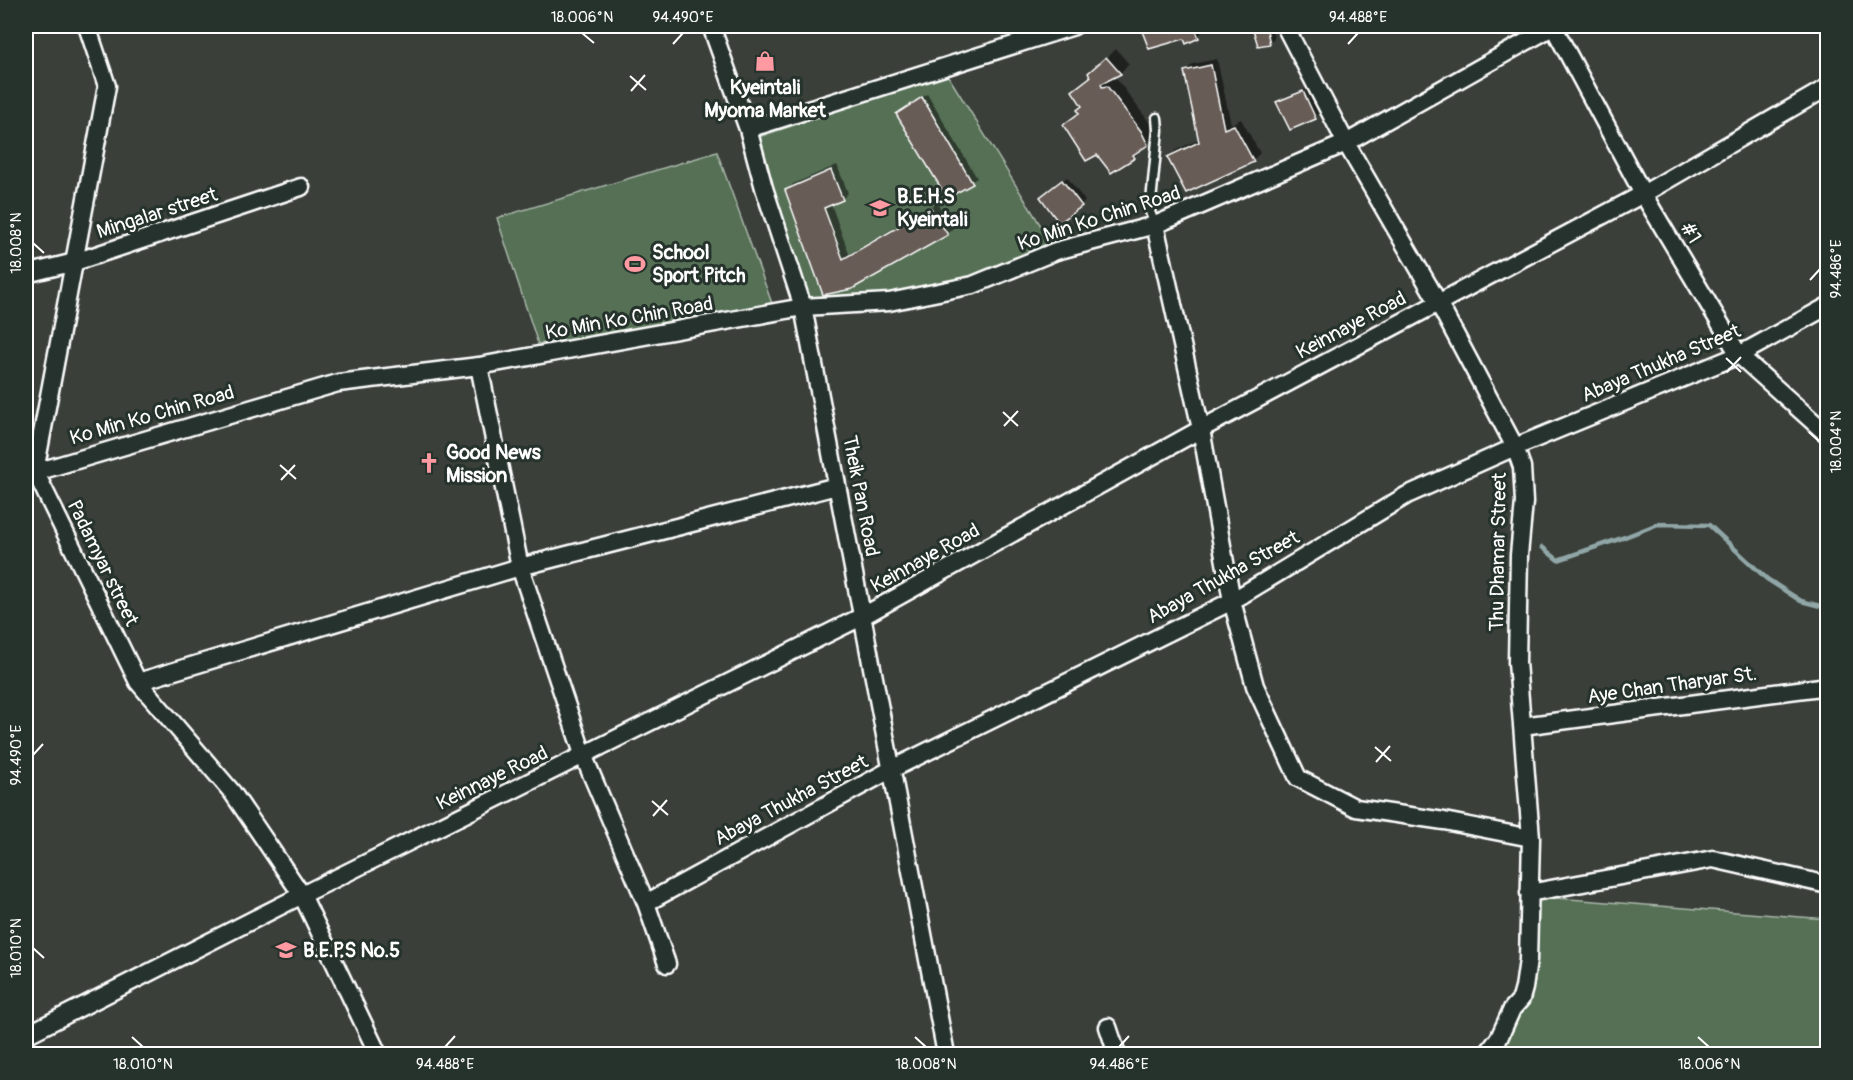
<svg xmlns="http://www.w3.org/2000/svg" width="1853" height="1080" font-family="Pangolin,sans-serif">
<rect width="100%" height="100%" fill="#3a3f3a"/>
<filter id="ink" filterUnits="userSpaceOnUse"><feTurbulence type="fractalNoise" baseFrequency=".0167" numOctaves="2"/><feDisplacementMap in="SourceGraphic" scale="12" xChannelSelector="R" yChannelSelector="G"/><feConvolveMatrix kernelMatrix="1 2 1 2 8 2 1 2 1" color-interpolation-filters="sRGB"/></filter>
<g filter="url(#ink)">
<path fill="#556f55" stroke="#aab7aa" stroke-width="1.5" d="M947,74L1054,247L973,285L812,313L753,139Z
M717,152L774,309L538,344L497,218Z
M1529,893L1556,898L1827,919V1054H1487L1521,999Z"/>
<path fill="#0007" d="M1145,26H1200L1202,32L1198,36L1185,37L1143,28Z
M1254,26H1271L1274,38L1269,42L1259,44Z
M1116,49L1129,64L1120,73L1109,79L1116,78L1149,122L1156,135L1134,157L1098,153L1065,125L1080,112L1083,105L1074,91Z
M1217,59L1231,124L1241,119L1260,153L1253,160L1169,157L1176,150L1200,139L1186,71L1193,64Z
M1307,88L1319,113L1315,117L1278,102L1283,98Z
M927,94L977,178L948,196L897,114Z
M837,165L848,193L842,199L831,204L849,254L937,203L953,228L947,234L851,288L787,190L793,184Z
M1067,177L1085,201L1081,205L1046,193Z"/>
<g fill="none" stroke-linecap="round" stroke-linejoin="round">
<path stroke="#91a7a7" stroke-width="4.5" d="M1542,547L1558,560L1625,537L1658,524L1709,525L1767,579L1801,601L1828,608"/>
</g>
<path fill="#685c57" stroke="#fff" stroke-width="1.5" d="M1140,26H1194L1199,38L1186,44L1184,39L1149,49Z
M1252,26H1266L1270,44L1258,46Z
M1106,57L1121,74L1101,84L1102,87L1107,86L1141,131L1148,145L1133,155L1135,158L1111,173L1097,155L1086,161L1063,125L1079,113L1077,110L1082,106L1072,91L1090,77L1088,73Z
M1211,65L1224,129L1234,125L1254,162L1186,193L1167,157L1199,142L1184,71Z
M1303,91L1316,119L1290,130L1276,102Z
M922,97L973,184L947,198L896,114Z
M831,170L843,200L824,208L843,259L931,208L948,235L852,289L823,295L785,190Z
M1062,180L1082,206L1059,223L1040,197Z"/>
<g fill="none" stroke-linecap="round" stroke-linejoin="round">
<g stroke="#fff" stroke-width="13">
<path id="lane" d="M1155,225L1150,212L1158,130L1157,118"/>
</g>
<g stroke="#fff" stroke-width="21">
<path id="street" d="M87,26L107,86L35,471L138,682L232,792L302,895L378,1054
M711,26L748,129L764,188L803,307L946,1054
M1285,26L1346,143L1438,302L1515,447L1522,467L1524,502L1519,555L1517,662L1531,838L1528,960L1524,988L1521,999L1512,1009L1499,1038L1487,1054
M1553,26L1643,194L1739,355L1828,435
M748,129L1074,26
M1155,225L1201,429L1232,601L1255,686L1298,778L1356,808L1444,821L1531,838
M26,274L75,262L301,187
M479,366L520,567L584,757L646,903L667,964
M26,475L338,383L479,366L803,307L889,302L973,285L1056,251L1155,225L1346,143L1554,26
M138,682L520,567L837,486
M1522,726L1828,686
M1529,893L1713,859L1828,885
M646,903L892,769L1232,601L1407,495L1515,447L1739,355L1828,306
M1108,1027L1117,1054
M26,1035L302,895L863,616L1201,429L1643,194L1828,87"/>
</g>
<use href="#lane" stroke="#26332d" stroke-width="8"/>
<use href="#street" stroke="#26332d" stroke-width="16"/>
</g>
</g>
<path fill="none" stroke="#fff" stroke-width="2" d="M582,33L594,43M673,44L683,33M1348,44L1358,33M630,76L646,90M631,91L645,75M33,243L44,253M1810,280L1820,269M1726,358L1741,372M1727,372L1741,357M1003,412L1018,426M1004,426L1018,411M1809,432L1820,442M280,465L296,479M281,480L295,465M1375,747L1391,761M33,755L43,744M1376,762L1390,746M652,801L668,815M653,816L667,800M33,948L44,958M132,1037L143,1047M915,1037L926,1047M1698,1037L1709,1047M445,1047L455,1036M1119,1047L1129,1036"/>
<defs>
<g id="shop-bare" transform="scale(1.62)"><path d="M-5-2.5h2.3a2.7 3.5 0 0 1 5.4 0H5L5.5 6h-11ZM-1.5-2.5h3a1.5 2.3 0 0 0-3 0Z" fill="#ff9aa2" stroke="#26332d" stroke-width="2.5" paint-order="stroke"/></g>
<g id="school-bare" transform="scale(1.62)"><path d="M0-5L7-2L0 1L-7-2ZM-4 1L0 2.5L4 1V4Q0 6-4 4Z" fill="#ff9aa2" stroke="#26332d" stroke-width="2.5" paint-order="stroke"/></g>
<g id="stadium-bare" transform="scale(1.62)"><path d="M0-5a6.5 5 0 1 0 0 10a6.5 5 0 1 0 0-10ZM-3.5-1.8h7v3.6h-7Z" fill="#ff9aa2" stroke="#26332d" stroke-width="2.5" paint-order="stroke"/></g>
<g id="church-bare" transform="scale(1.62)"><path d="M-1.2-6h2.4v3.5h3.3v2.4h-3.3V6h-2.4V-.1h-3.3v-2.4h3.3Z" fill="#ff9aa2" stroke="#26332d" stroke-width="2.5" paint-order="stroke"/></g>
</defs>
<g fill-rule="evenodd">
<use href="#shop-bare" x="765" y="61"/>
<use href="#school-bare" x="880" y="208"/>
<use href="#stadium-bare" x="635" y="264"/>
<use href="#church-bare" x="429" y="463"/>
<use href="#school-bare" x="286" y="950"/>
</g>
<g text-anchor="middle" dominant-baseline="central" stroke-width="6" stroke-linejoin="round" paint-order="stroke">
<g font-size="20" font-weight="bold" fill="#fff" stroke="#26332d" text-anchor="start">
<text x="765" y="87" text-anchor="middle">Kyeintali<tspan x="765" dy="23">Myoma Market</tspan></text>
<text x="897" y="196">B.E.H.S<tspan x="897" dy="23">Kyeintali</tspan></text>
<text x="652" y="252">School<tspan x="652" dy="23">Sport Pitch</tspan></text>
<text x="446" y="452">Good News<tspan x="446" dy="23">Mission</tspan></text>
<text x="303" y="950">B.E.P.S No.5</text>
</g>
<g font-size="20" fill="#fff" stroke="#26332d">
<text transform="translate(157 213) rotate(-18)">Mingalar street</text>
<text transform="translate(1099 218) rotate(-18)">Ko Min Ko Chin Road</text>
<text transform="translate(1691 233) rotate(59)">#1</text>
<text transform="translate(629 318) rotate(-10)">Ko Min Ko Chin Road</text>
<text transform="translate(1351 325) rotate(-28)">Keinnaye Road</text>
<text transform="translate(1661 363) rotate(-23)">Abaya Thukha Street</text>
<text transform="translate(152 415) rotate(-16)">Ko Min Ko Chin Road</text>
<text transform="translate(861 496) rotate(79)">Theik Pan Road</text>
<text transform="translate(1498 552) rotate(-89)">Thu Dhamar Street</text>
<text transform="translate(925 558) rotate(-29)">Keinnaye Road</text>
<text transform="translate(103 563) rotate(64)">Padamyar street</text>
<text transform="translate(1223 577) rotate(-29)">Abaya Thukha Street</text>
<text transform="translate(1672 685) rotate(-8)">Aye Chan Tharyar St.</text>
<text transform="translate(492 778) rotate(-26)">Keinnaye Road</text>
<text transform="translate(791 800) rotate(-28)">Abaya Thukha Street</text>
</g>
</g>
<rect width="1853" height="1080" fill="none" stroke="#26332d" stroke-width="66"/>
<rect x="33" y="33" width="1787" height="1014" fill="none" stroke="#fff" stroke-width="2"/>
<g font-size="15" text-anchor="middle" fill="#fff">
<text x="582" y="22">18.006°N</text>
<text x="683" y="22">94.490°E</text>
<text x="1358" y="22">94.488°E</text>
<text transform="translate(16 243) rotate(-90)" y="5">18.008°N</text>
<text transform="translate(1836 269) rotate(-90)" y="5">94.486°E</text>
<text transform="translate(1836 442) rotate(-90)" y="5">18.004°N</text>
<text transform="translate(16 755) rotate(-90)" y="5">94.490°E</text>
<text transform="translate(16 948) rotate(-90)" y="5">18.010°N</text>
<text x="143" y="1069">18.010°N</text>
<text x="445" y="1069">94.488°E</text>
<text x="926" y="1069">18.008°N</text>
<text x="1119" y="1069">94.486°E</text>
<text x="1709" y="1069">18.006°N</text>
</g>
</svg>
